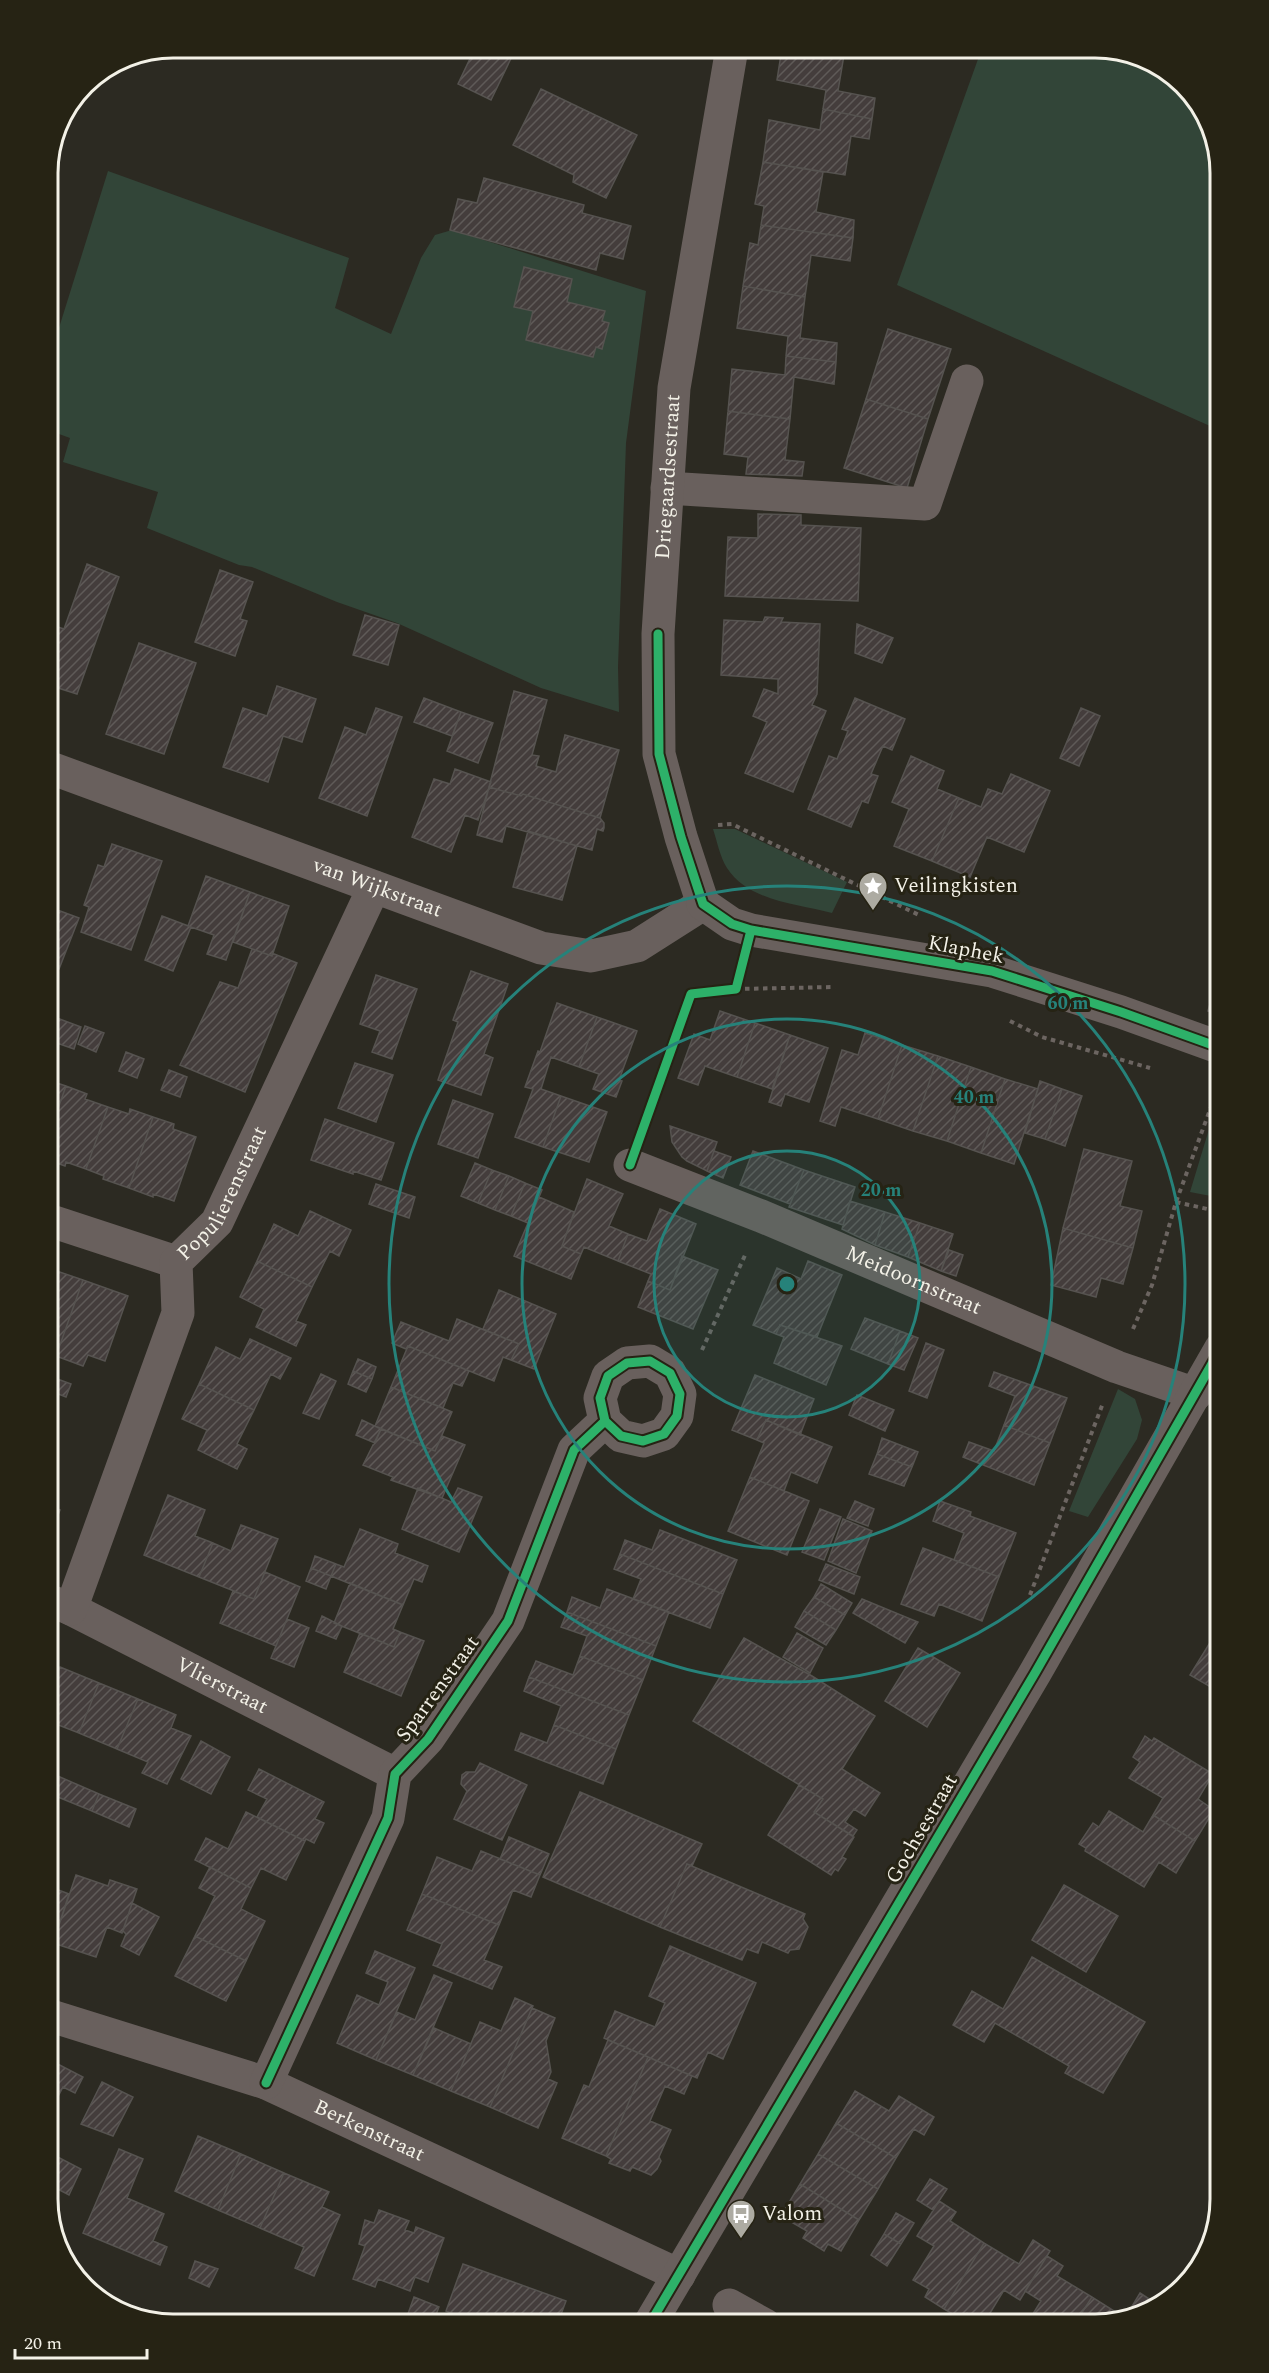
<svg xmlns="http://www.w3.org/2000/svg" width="1269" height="2373" font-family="Spectral,serif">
<defs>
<pattern id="building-hatch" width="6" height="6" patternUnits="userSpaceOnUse" patternTransform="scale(1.5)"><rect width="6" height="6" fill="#443d3c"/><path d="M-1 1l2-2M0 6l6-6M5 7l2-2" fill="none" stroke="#5f5a58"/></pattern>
</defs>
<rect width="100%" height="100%" fill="#2c2a22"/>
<path fill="#324538" d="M982,48H1104L1172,74L1211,125L1221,174V431L897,285Z
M108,171L349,258L335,308L391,334L421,258L435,235L452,230L646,291L626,443L618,667L619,712L541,688L397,623L337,602L252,567L239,565L147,528L158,492L63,462L70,438L48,430V363Z
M713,829H735L847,882L832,913C797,904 748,901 727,868C720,857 717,841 713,829Z
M1213,1116L1221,1122V1198L1190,1192Z
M1118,1389L1135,1399L1142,1420L1137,1439L1088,1517L1069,1511Z"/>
<path fill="url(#building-hatch)" stroke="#565350" stroke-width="1.5" d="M475,48H516L491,100L458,84Z
M782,48L845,49L838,91L875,98L872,119L823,109L826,90L777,80Z
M541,89L637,135L606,198L573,182L574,175L513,145Z
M823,109L872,119L869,139L851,136L845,175L763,162L769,120L820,130Z
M763,162L823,172L816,212L854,220L853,238L761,225L764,206L755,204Z
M484,178L584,205L582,213L631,226L623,259L600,253L596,270L450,230L458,199L477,203Z
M761,225L853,238L850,261L811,255L805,297L743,286L750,243L758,245Z
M524,267L572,279L567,302L605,311L602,321L609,323L602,349L596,347L593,357L526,340L533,311L514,307Z
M743,286L805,297L800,338L837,343L836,362L786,356L788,336L737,328Z
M888,329L951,349L928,419L866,399Z
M786,356L836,362L834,384L794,377L790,419L728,411L732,369L785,375Z
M866,399L928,419L907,488L844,468Z
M728,411L790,419L785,460L804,462L802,476L746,474L748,457L724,454Z
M758,514L801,515V525L861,528L858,601L725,596L728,537L758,538Z
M87,564L119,577L77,694L58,688L49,713L48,635L51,636L55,626L64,629Z
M220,570L253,582L240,619L247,621L235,656L195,642Z
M365,615L399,625L388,665L353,655Z
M765,617L783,618L781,622L820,624L817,694L812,705L826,711L793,792L745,773L767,722L753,716L764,689L778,694V679L721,675L724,620L763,622Z
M857,624L893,638L882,663L855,653Z
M139,643L196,663L164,754L106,734Z
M277,686L316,699L302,742L283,736L268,782L223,767L243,708L267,716Z
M514,691L547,700L532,755L539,756L536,766L556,772L565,735L619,750L600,818L523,794L521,796L489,787Z
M424,698L461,712L452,736L414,722Z
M855,698L905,719L892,750L883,746L871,774L878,776L868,803L862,801L851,827L808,809L829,756L837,759L848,731L842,729Z
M376,708L402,717L367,816L319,798L345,727L366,735Z
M1081,708L1100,716L1079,766L1060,758Z
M461,712L493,723L478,763L447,751Z
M911,756L944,771L937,789L959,798L932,861L894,846L909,809L892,802Z
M455,769L491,782L478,820L465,815L451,852L412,837L434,779L450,784Z
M1011,774L1050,791L1024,852L987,837L970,877L932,861L959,798L981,807L988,789L1002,794Z
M489,787L521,796L523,794L600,818L604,823V828L603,831L597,829L592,850L506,826L502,842L477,835Z
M48,819L58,822L48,849Z
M528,831L577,846L562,900L513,887Z
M112,844L162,861L131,950L81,932L89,907L84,905L98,865L104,867Z
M206,876L250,892L226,960L207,954L214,935L188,926Z
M250,892L289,906L272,956L233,942Z
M52,908L79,918L59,969L48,965V918Z
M162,916L191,927L173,971L145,960Z
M252,949L272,956V953L297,963L245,1092L180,1065L220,982L238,988Z
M471,971L508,984L484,1054L493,1058L481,1095L438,1080L458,1022L453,1020Z
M376,975L417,989L392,1059L372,1052L380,1031L360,1024Z
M1214,990L1221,992V1015L1208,1011Z
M557,1003L597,1017L579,1067L551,1057L541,1089L561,1096L543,1147L515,1137L533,1089L525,1087L538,1051L540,1052Z
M720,1011L755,1023L737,1077L705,1066L698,1085L678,1078L694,1034L710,1040Z
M49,1015L81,1027L74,1049L48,1040Z
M597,1017L637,1031L619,1080L622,1081L616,1097L593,1089L599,1074L579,1067Z
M755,1023L790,1035L772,1089L737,1077Z
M85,1026L104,1033L96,1052L78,1044Z
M865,1033L902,1045L878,1119L841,1107L835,1126L820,1121L842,1050L858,1055Z
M790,1035L828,1048L809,1102L785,1094L781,1106L769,1102Z
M902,1045L938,1056L913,1131L878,1119Z
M126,1052L144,1059L137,1078L119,1071Z
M938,1056L971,1067L947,1141L913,1131Z
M355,1063L393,1075L376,1122L338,1108Z
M971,1067L1005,1079L981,1153L947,1141Z
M169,1070L187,1077L180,1097L161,1090Z
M1005,1079L1038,1089L1014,1164L981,1153Z
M48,1080L66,1086L48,1137Z
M1040,1081L1062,1089L1045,1139L1025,1133Z
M66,1086L87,1094L85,1099L108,1107L86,1169L66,1162L65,1166L48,1160V1137Z
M1062,1089L1082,1096L1065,1146L1045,1139Z
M561,1096L607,1112L589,1162L543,1147Z
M453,1100L493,1114L478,1158L438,1144Z
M108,1107L129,1114L130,1109L153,1117L129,1188L103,1179L104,1176L86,1169Z
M153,1117L174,1124L173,1129L196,1137L174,1201L153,1194V1197L129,1188Z
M325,1119L394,1143L381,1180L353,1171V1174L311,1160Z
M670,1126L717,1142L707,1171L687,1161L682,1157L672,1142Z
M1084,1149L1132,1161L1120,1206L1142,1211L1133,1248L1063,1228Z
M714,1151L731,1157L723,1178L707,1171Z
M753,1151L804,1170L790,1204L740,1185Z
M475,1163L492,1170L478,1203L461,1196Z
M492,1170L509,1176L495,1210L478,1203Z
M804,1170L855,1187L843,1225L789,1207Z
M509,1176L525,1183L511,1216L495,1210Z
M587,1179L623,1194L609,1226L628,1234L618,1261L584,1247L581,1254L562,1246Z
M525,1183L542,1190L528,1223L511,1216Z
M376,1184L415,1197L409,1218L369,1204Z
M539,1197L574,1212L562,1246L581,1254L571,1279L514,1256Z
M850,1201L885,1212L875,1245L842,1229Z
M660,1209L696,1224L670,1290L648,1281L651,1274L618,1261L628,1234L647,1241Z
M310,1211L351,1230L339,1256L330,1251L312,1287L257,1261L274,1224L298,1236Z
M885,1212L920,1223L908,1257L875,1245Z
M920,1223L953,1234L941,1271L908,1257Z
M1063,1228L1133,1248L1123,1284L1101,1278L1096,1297L1051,1285Z
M949,1250L963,1255L956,1276L941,1271Z
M682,1256L718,1270L693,1329L638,1307L648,1281L670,1290Z
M257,1261L312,1287L296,1321L306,1325L296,1346L256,1327L264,1309L240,1297Z
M808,1261L842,1275L817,1337L780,1325L776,1334L753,1325L777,1268L801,1279Z
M48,1268L83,1280L56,1356L48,1353Z
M83,1280L128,1296L105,1361L88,1355L83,1366L56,1356Z
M499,1290L556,1314L534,1369L511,1360L519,1344L483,1329Z
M865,1318L900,1331L888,1364L851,1349Z
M457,1319L519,1344L511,1360L503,1357L494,1381L408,1346L406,1349L392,1343L401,1322L449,1341Z
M780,1325L842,1346L826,1385L774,1363L784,1337L776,1334Z
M900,1331L918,1338L904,1370L888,1364Z
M250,1339L291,1358L280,1379L271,1374L254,1410L199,1384L216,1347L240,1359Z
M926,1343L944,1350L927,1398L909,1391Z
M408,1346L469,1371L462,1386L453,1383L443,1408L391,1387Z
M358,1359L376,1367L372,1379L353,1371Z
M353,1371L372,1379L366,1392L348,1384Z
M994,1372L1067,1398L1050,1443L1004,1425L1015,1396L989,1386Z
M321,1374L336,1381L319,1419L303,1413Z
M755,1375L814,1399L800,1435L766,1420L757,1440L732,1430Z
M52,1377L71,1384L66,1397L48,1390Z
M199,1384L254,1410L237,1444L247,1449L237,1469L198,1450L207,1430L182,1419Z
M391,1387L452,1412L435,1451L375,1426Z
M857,1395L894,1410L885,1431L849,1415Z
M362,1420L381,1429L375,1443L356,1435Z
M766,1420L832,1447L817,1483L791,1472L784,1491L750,1477L764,1443L757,1440Z
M1004,1425L1050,1443L1034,1485L963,1457L969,1442L994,1451Z
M381,1429L435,1451L442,1436L465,1445L442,1498L391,1480L393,1477L363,1465Z
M882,1438L918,1452L912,1467L877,1454Z
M877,1454L912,1467L904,1486L869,1474Z
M750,1477L809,1501L787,1555L728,1531Z
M418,1488L451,1502L458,1488L482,1497L459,1552L402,1529Z
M168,1495L205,1510L195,1536L213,1543L199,1577L144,1555Z
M855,1501L874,1509L868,1526L847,1518Z
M940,1501L971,1512L970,1516L1016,1533L999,1577L954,1560L964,1533L933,1521Z
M48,1505L60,1510L48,1541Z
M820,1509L841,1517L824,1560L802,1552Z
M843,1519L872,1531L856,1573L828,1561Z
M241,1525L278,1539L254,1599L199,1577L213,1543L231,1551Z
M360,1529L398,1544L395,1553L428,1566L422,1582L414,1579L403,1605L331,1576L336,1564L344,1567Z
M660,1530L737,1560L723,1594L620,1554L625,1540L652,1550Z
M923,1548L999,1577L982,1621L939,1604L934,1616L901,1604Z
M620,1554L723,1594L710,1628L633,1599L641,1579L614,1569Z
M315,1556L336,1564L331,1576L311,1568Z
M826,1564L860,1577L854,1594L819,1580Z
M311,1568L331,1576L326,1589L306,1581Z
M265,1572L300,1587L276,1646L220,1623L233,1591L254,1599Z
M350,1583L403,1605L393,1629L400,1632L394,1647L334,1623Z
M821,1584L852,1603L845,1615L814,1597Z
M607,1589L669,1612L656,1646L567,1612L572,1597L600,1608Z
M814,1597L845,1615L836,1630L804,1611Z
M862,1599L918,1622L905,1643L853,1613Z
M804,1611L836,1630L826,1645L795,1627Z
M567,1612L656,1646L643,1680L580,1656L587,1636L561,1627Z
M322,1616L342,1626L336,1639L316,1631Z
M287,1619L309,1628L294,1667L271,1658Z
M1219,1628L1221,1629V1693L1190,1675Z
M400,1632L424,1641L401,1696L344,1672L360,1633L394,1647Z
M797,1633L823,1648L810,1673L783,1657Z
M744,1638L812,1676L875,1716L842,1769L880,1793L865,1816L854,1809L845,1822L857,1830L853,1836L814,1812L823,1799L693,1721Z
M918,1648L960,1673L927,1727L885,1701Z
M580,1656L643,1680L629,1715L529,1677L536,1661L573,1675Z
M60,1667L99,1683L79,1733L48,1721V1696Z
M529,1677L629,1715L616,1749L554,1725L561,1706L524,1691Z
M99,1683L138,1699L117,1749L79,1733Z
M138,1699L176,1715L171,1728L191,1736L167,1784L142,1773L148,1762L117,1749Z
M554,1725L616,1749L603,1784L515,1750L521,1733L547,1743Z
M1145,1736L1152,1741L1154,1738L1213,1774L1198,1799L1214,1810L1195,1841L1153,1815L1163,1798L1129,1778L1140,1762L1133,1757Z
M201,1741L230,1757L211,1794L181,1779Z
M480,1763L527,1785L502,1840L454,1819L467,1791L461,1784L462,1775L466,1772H475Z
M259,1769L324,1802L315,1819L324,1823L314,1843L306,1839L305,1841L257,1817L267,1799L248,1790Z
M48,1772L60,1777L53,1795L48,1793Z
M60,1777L99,1794L92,1811L53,1795Z
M799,1785L823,1799L814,1812L854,1837L842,1857L846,1859L838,1871L835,1869L831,1875L768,1835Z
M580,1792L702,1844L692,1866L687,1864L660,1927L543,1877Z
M99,1794L136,1809L129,1827L92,1811Z
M1109,1811L1143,1832L1153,1815L1195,1841L1176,1873L1159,1862L1144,1887L1085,1851L1086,1848L1079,1844L1093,1823L1099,1827Z
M246,1812L305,1841L286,1880L261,1868L251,1888L195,1860L206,1838L228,1849Z
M509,1837L549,1854L540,1875L500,1859Z
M481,1851L540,1875L531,1897L513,1890L499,1925L422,1894L437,1857L472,1871Z
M687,1864L805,1914L803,1919L808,1927L799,1949L790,1950L788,1953L762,1942L758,1953L747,1949L742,1960L660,1927Z
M210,1867L251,1888L241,1909L265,1921L246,1961L195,1936L215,1896L199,1888Z
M76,1875L108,1886L110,1880L137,1889L122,1933L107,1927L96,1957L53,1943Z
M1064,1885L1118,1916L1086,1972L1032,1940Z
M48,1886L69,1894L53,1943L48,1941Z
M422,1894L499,1925L484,1960L502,1967L492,1989L433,1965L442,1944L407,1930Z
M132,1903L159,1917L139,1955L121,1946L126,1934L123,1931Z
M195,1936L246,1961L226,2001L175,1976Z
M670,1946L756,1983L723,2059L708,2052L697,2078L604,2038L615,2011L655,2027L665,2003L649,1996Z
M375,1951L415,1968L376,2060L337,2043L357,1995L379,2005L388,1982L366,1973Z
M1032,1957L1145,2022L1103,2093L1065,2073L1069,2066L995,2023L984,2042L953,2025L972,1991L1003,2009Z
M434,1975L452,1983L413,2075L376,2060L397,2012L415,2020Z
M515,1998L533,2006L490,2107L451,2091L480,2022L501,2031Z
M532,2008L555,2018L546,2041L551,2072L548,2079L557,2083L538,2128L490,2107Z
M434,2028L471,2044L451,2091L413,2075Z
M608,2040L648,2057L606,2156L562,2138L584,2085L589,2087Z
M648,2057L692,2076L684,2094L665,2086L650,2121L671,2130L659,2157L661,2161L657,2169L651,2175L632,2167L630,2171L609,2163L611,2159L606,2156Z
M48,2059L83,2077L75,2093L63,2087L52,2108L48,2106Z
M102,2082L133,2097L113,2136L81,2124Z
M855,2091L889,2111L899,2096L934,2117L924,2135L914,2129L896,2158L836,2123Z
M836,2123L896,2158L878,2189L818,2154Z
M198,2136L241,2154L218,2210L175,2191Z
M119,2149L143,2159L127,2198L164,2214L153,2241L167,2247L160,2265L83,2233Z
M48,2152L81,2169L69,2195L48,2184Z
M241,2154L284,2173L260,2228L218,2210Z
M818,2154L878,2189L859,2220L800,2184Z
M284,2173L329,2192L322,2207L340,2215L314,2276L295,2268L304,2247L260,2228Z
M930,2179L947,2189L933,2210L917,2200Z
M800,2184L859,2220L841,2251L828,2244L824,2251L803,2238L807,2231L781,2216Z
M939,2201L956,2212L950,2221L984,2243L944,2309L925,2297L929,2289L913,2280L934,2246L917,2236Z
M379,2210L409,2221L405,2230L414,2233L416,2227L444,2238L428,2282L415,2277L410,2291L378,2279L375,2287L353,2279L365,2246L359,2244L365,2220L374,2223Z
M896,2213L914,2223L901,2244L884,2234Z
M884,2234L901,2244L887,2266L871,2255Z
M1033,2240L1050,2251L1020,2300L1004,2290L984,2323L967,2313L963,2320L944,2309L984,2243L1019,2264Z
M1047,2256L1063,2266L1057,2276L1092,2297L1074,2325H1026L1041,2301L1025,2291Z
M195,2261L218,2269L209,2287L189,2278Z
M463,2264L566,2301L557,2325H482L446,2311Z
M1140,2293L1157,2304L1144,2315L1095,2325H1074L1092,2297L1125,2318Z
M414,2297L439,2307L432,2325H404Z"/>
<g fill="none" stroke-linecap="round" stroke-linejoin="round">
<path stroke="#6c6561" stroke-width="4" stroke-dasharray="4.5 4.5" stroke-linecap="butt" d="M718,825L732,824L921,916
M736,989L835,987
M1010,1021L1042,1037L1150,1068
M1212,1106L1221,1109
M1176,1202L1221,1212
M1133,1329L1152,1285L1176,1202L1218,1088
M702,1350L746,1253
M1030,1595L1103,1403"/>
<g stroke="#69605d" stroke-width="33">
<path d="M667,488L925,504L967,381"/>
<path id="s1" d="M48,767L541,948L591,956L637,946L703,904"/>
<path id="s2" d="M703,904L681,837L659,754L658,634L674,388L732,48"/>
<path d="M703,904L732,924L751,930L992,971L1121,1012L1221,1048"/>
<path id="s3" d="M630,1165L761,1216L1117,1367L1196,1394"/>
<path d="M48,1220L176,1262"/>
<path id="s4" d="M48,1600L71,1609L395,1774"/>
<path id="s5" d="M71,1609L178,1313L176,1262L217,1222L374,887"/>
<path id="s6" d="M48,2015L266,2083L679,2275"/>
<path d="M266,2083L388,1818L395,1774L428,1739L508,1621L574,1450L605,1421L621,1436L643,1441L664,1434L677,1416L680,1394L670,1373L650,1361L627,1363L608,1376L600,1398L605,1421"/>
<path d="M729,2305L765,2325"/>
<path d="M649,2325L1035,1673L1221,1348"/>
</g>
<g stroke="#262314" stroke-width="13">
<path id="cycleway" d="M658,634L659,754L681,837L703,904L732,924L751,930L992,971L1121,1012L1221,1048
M630,1165L691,994L736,989L751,930
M266,2083L388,1818L395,1774L428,1739L508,1621L574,1450L605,1421L621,1436L643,1441L664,1434L677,1416L680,1394L670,1373L650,1361L627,1363L608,1376L600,1398L605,1421
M649,2325L1035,1673L1221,1348"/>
</g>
<use href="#cycleway" stroke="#2db169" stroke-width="9"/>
</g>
<circle cx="787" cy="1284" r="133" fill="#26827a" fill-opacity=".12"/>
<g fill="none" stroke="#26827a" stroke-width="3">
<circle cx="787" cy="1284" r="133"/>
<circle cx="787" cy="1284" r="265"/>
<circle cx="787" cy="1284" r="398"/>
</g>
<defs>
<g id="sight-pin" transform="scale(1.5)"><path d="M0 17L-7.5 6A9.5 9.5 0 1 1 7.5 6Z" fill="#adaba2" stroke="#262314"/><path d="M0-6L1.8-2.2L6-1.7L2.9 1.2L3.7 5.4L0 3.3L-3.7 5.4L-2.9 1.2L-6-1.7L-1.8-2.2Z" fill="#fff"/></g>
<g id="bus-pin" transform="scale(1.5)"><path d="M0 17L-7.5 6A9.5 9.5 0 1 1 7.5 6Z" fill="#adaba2" stroke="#262314"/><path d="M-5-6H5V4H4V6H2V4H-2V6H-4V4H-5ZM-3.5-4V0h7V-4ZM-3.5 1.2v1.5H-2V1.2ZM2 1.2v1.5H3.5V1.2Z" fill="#fff"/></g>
</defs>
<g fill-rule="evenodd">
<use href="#sight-pin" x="873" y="886"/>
<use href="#bus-pin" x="741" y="2214"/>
</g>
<g text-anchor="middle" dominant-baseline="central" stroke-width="6" stroke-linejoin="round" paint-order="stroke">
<g font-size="21" fill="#f3f1e7" stroke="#262314">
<text stroke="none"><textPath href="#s2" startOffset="434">Driegaardsestraat</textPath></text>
<text stroke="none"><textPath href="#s1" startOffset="351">van Wijkstraat</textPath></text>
<text transform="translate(966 950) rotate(11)">Klaphek</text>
<text stroke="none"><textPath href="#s5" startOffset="450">Populierenstraat</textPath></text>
<text stroke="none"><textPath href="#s3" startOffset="306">Meidoornstraat</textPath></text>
<text stroke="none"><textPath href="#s4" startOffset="194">Vlierstraat</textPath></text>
<text transform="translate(438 1689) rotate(-54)">Sparrenstraat</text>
<text transform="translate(922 1829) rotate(-60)">Gochsestraat</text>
<text stroke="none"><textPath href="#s6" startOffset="342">Berkenstraat</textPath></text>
</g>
<g font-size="21" fill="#f3f1e7" stroke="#262314" text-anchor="start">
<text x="894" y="886">Veilingkisten</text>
<text x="762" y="2214">Valom</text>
</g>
</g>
<path d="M0 0H1269V2373H0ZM173 58H1095A115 115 0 0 1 1210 173V2199A115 115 0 0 1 1095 2314H173A115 115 0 0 1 58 2199V173A115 115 0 0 1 173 58Z" fill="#262314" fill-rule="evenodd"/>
<path fill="none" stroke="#f3f1e7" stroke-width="3" d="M173 58H1095A115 115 0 0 1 1210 173V2199A115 115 0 0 1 1095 2314H173A115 115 0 0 1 58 2199V173A115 115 0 0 1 173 58Z"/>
<circle cx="787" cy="1284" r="9" fill="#26827a" stroke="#262314" stroke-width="3"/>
<g font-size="18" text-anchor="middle" font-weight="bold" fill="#26827a" stroke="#262314" stroke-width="6" stroke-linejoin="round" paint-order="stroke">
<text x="1068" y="1009">60 m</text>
<text x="974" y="1103">40 m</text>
<text x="881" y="1196">20 m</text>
</g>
<path d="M15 2349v9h132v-9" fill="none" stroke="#f3f1e7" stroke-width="3"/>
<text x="24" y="2349" font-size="18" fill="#f3f1e7" stroke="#262314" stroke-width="4.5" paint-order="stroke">20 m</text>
</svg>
